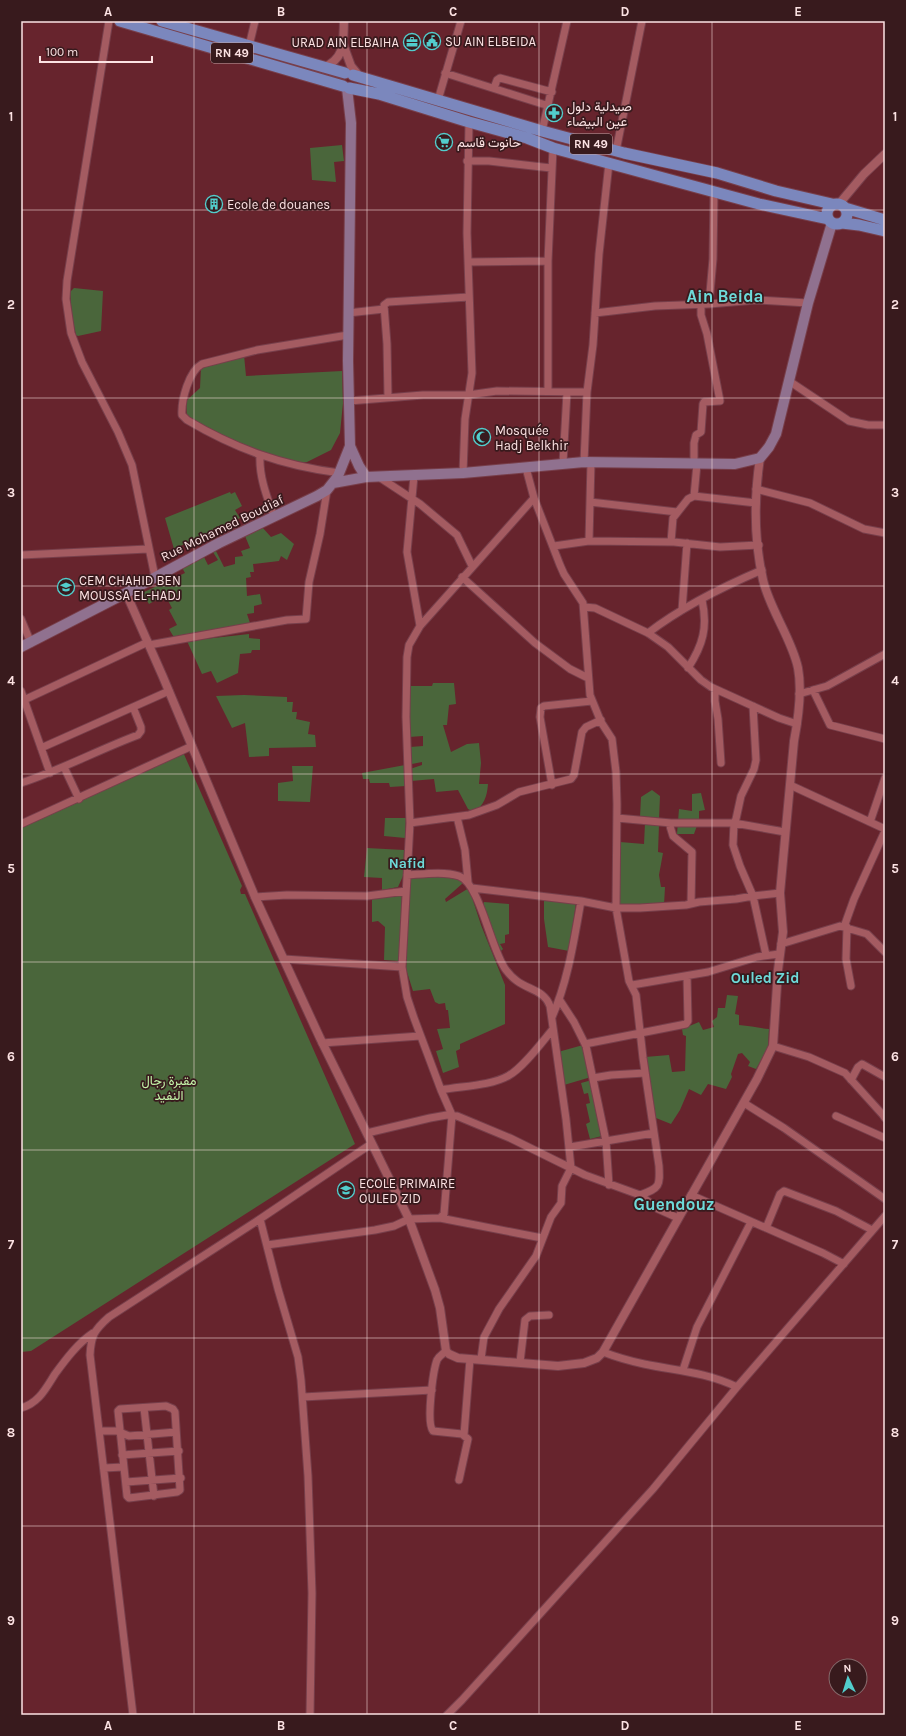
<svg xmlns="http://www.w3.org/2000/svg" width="906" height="1736" font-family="Karla,Vazirmatn,sans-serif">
<rect width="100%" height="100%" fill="#67242d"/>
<path fill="#4a663b" d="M342,145L344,161L334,162L336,182L312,180L310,148Z
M74,288L103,291L101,331L78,336L76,335L72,317L70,292Z
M244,355L246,376L342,371L343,403L340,433L331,450L307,462L296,463L235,444L187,417L186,401L200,388L201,367Z
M230,492L231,494L235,492L242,506L235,510L240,518L174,549L165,518Z
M262,527L271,537L281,533L294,544L287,560L281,556L279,561L253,564L254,572H250L251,577L246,578L247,596L260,594L262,604L254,606V613L247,614L251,626L185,637L184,634L175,639L169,629L177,625L169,610L172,608L165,595L149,604L142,593L185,573L180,564L202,553L208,565L218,560L211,549L214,547L224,567L235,564V557L243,556L241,551L250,548L245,536Z
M249,634V638L260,639V650H252L251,653L240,654L238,673L217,683L211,671L202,674L187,641Z
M433,683H454L456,704L449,705L447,725H443L451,752L467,744L479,743L481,763L479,784H488C487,797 484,805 474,812L468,809L458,790L436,792L434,779L411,781L410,769L422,765V762L412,764L410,747L423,746V736L409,737L410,686H432Z
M244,695L287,697V702H293L292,712H297L296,719L310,722L308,734L315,735L316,747L269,748V756L249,757L245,723L232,728L216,696Z
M183,752L242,886L240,890L241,894H245L355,1144L31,1351L21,1352V828Z
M405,765L406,786L390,787L389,783H370L369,779H363L362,773Z
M292,766H313L310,802L278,801V783L293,781Z
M652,790L660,796L659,820L640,817L641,797Z
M701,793L705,810L699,811V820L694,834H677L679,809L692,811V794Z
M385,818H406L405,838L384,836Z
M645,823L659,825L658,852L663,853L659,875L661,887H665L664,905L617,904L620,842L644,844Z
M367,848L404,850L403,876L398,887L382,890V878L364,877Z
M418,872L462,879L463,883L445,899L446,902L469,888L481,925L505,985V1024L460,1044V1049L456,1051L459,1067L443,1073L436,1051L443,1049L437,1029L450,1028L448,1010H446L445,1003L439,1004L435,1002L430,989L413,991L406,969L410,878Z
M402,894L400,961L384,960L385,927L378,921L372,922V899Z
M544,900L576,903L569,951L548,947L544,919Z
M484,902L509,904V934L505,935V943L500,944L503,949L501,951L483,910Z
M727,995L738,996L735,1014L739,1015V1025C750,1026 759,1028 769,1029L768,1048L756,1069L748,1066L750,1062L742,1053L738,1054L731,1074L732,1077L726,1089L708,1084L701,1095L689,1089L680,1110L671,1124L656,1118L645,1057L669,1055L672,1072L685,1071L686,1036L683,1035L682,1029L699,1022L703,1030L714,1027L712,1021L717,1017L718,1008H725Z
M583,1045L591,1077L564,1085L558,1052Z
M592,1080L602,1136L590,1139L586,1124L590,1122L586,1104L590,1103L588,1093L584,1094L581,1083Z"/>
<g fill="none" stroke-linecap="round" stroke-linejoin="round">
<g stroke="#773f4b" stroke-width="9">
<path id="minor" d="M109,21L67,281L66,299L71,333L82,362L118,432L132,465L155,577
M249,46L255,21
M445,73L549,106
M494,88L497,80L500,78L552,92
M438,100L461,21
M542,131L567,21
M616,151L642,21
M467,161H489L551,168
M468,262L548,261
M709,304L713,259L714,192
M348,313L384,309
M595,313L655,306L709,304L756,300L808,303
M789,381L849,421L868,425H885
M548,391V261L553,148
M388,397L387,344L384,305L388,302L469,297
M349,401L423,395H468L497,391L587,392
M260,456C259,477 267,497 274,517
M584,462L587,392L593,345L599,254L609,163
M563,463L567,392
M694,464V443L696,435L701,432L703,404L704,402L720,401L707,334L701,315V305
M697,464L694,496L756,503
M526,468L534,498L560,565L564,574L583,603L590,695L601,722L612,739L616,772L617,804L616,908L629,981L636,995L643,1058L659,1166C660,1186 660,1188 640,1195
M340,473C283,466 236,449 187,420L182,415C181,400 189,371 202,364L257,350L348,335
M463,473L465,419L472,373L467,233L469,122
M414,476L407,552L420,626
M379,477L420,504L457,535L472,566
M756,489L810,503L864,529L885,533
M590,502L677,512
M589,541L674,542L720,547L759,545
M671,542L673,518L688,499L694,496
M554,546L589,541L591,462
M21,555L148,549
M462,577L535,643L570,669L588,678
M584,607L595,608L648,633L668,647L701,680L711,687L779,718L797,724
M682,610L687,543
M21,619L31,643
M648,633C682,607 722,587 762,570
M149,645L287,620L306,619L309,582L320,534L327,490
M688,668C703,645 708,627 702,600
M715,689V701L718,719L721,763
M813,690L830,725L885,739
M21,691L50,773
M799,694L827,686L885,654
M24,700L148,642
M753,706L756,760L754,769L741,796L736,819L734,823L733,845L740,866L753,896L766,955
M41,748L169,691
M64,767L79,799
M21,783C61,770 98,750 138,735L141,731V727L133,707
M552,785L540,717L541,708L544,706L592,701
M790,785L885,829
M457,817L465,850L468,882
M617,818L671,823H734L785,832
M870,822L885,778
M410,823L469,815L497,805L519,792L571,779L574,775L582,732L586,727L601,720
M669,823L673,836L692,852L691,904
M21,824L192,746
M407,875C423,874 444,871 459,876C480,883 491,951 506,970C509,974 513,978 517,981C529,990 544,990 550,1006L566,1119L571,1168L562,1186L561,1203L551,1217L536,1256L499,1309L484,1337L481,1359
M472,888L581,901L616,908H640L686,905L699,902L736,899L753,896L780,893
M255,897L287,895L367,896L406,891
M844,927L854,899L885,831
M847,927L846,959L851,986
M781,944L840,926L867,934L885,952
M284,959L402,967
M632,985L708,972L757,957L779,954
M559,999L574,1022L586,1046L606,1141L609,1185
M552,1017C568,981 574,940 581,901
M322,1043L420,1036
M585,1044L686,1024L688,1021L687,976
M773,1046L809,1057L845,1073L883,1115L885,1118
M593,1078L611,1075L645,1073
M851,1080L858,1067L862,1064L885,1077
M441,1090C461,1086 490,1086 508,1076C523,1068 542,1042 553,1029
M744,1103L784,1128L885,1199
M836,1116L885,1138
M367,1133L430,1118L447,1115L457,1116L510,1138L585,1175L640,1195L658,1209L678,1218
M570,1147L654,1133
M691,1195L823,1253L844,1264
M440,1218L542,1238
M260,1219L278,1289L298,1357L301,1380L308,1476L312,1593L310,1715
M766,1228L780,1194L784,1191L836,1211L872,1230
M267,1245L375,1230L394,1226L409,1219L440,1218L444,1214L452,1115L441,1090L414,1018L407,997L402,967L410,823L406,717L407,657L409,645L420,626L534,498
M446,1351C443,1354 439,1356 437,1360C433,1371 426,1423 433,1431L462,1434L468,1439L459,1480
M603,1352C616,1357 630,1361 644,1364C678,1371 705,1372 737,1387
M520,1362L525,1320L530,1316L549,1315
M683,1370L697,1327L751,1222
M303,1397L432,1390
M166,1406L173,1409L175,1412L180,1490L177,1492L129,1498L127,1496L118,1411L120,1409Z
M21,1408C39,1403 46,1388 55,1374C66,1359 78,1343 93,1333
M144,1408L154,1496
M99,1431H117L129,1436L176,1432
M464,1435L470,1359
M122,1455L179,1451
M104,1468L123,1467
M126,1482L181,1478
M133,1715L90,1355C91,1336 94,1330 109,1317L260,1219L371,1144
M447,1715L462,1700L653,1489L737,1387L885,1216"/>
</g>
<g stroke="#773f4b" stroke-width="10">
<path id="tertiary" d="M343,44L351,66L360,77
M323,68C346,58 343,42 344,21
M839,204L864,174L885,154
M126,593L163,677L255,897L320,1038L409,1219L435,1290L440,1308L446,1351L449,1354L458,1358L558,1366L584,1363L597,1358L603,1352L757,1079L773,1046L778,970L783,932L780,893L794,741C798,720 802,689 798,668C792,639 770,610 763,580C754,540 754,498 760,458"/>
</g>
<g stroke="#773f4b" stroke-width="12">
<path id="secondary" d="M350,446L359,466L366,477
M333,483L366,477L463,473L584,462L735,464L760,458L769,447L776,434L808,303L832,223
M21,647L126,593L219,543L317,496L327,490L338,476L350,446L348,361L351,123L347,88"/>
</g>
<g stroke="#773f4b" stroke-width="13">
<path id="primary" d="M120,21L343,86
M162,21L345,73
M353,75L542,131L624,153L717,173L776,191L832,204
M349,88L379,94L469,122L527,138L553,148L759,204L828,219
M827 214a10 10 0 1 1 20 0a10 10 0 1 1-20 0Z
M845,208L885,220
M842,223L859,225L885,231"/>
</g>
<use href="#minor" stroke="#a45b61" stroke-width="7"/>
<use href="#tertiary" stroke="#a45b61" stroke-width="8"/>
<use href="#secondary" stroke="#90718f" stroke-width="10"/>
<use href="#primary" stroke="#7b87bd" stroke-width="11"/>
</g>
<path fill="none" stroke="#fce2e3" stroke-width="1" stroke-opacity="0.55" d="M194,21V1715M367,21V1715M539,21V1715M712,21V1715M21,210H885M21,398H885M21,586H885M21,774H885M21,962H885M21,1150H885M21,1338H885M21,1526H885"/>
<defs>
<g id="civic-ring" transform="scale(0.9)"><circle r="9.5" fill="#381a1d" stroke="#52cdcc" stroke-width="1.5"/><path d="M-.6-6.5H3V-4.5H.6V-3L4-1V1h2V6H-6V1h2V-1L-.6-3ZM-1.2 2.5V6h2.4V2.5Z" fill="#52cdcc"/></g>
<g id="office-ring" transform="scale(0.9)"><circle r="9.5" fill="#381a1d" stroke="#52cdcc" stroke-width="1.5"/><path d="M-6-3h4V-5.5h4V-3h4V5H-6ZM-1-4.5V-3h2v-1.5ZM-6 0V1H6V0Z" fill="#52cdcc"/></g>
<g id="pharmacy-ring" transform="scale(0.9)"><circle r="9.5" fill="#381a1d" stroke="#52cdcc" stroke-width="1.5"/><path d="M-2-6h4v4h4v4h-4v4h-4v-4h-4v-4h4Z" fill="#52cdcc"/></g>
<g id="supermarket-ring" transform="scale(0.9)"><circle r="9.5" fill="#381a1d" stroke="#52cdcc" stroke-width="1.5"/><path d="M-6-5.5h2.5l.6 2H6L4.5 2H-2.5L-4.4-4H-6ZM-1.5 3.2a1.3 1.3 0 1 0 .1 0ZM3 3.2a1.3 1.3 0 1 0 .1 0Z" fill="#52cdcc"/></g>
<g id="building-ring" transform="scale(0.9)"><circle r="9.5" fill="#381a1d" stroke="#52cdcc" stroke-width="1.5"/><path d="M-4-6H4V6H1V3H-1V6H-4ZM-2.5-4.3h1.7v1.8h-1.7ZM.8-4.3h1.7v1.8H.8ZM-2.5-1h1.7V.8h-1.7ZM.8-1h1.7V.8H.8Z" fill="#52cdcc"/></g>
<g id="mosque-ring" transform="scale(0.9)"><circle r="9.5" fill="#381a1d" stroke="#52cdcc" stroke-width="1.5"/><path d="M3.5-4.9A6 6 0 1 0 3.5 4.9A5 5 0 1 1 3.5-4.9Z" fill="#52cdcc"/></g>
<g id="school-ring" transform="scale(0.9)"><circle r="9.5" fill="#381a1d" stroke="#52cdcc" stroke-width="1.5"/><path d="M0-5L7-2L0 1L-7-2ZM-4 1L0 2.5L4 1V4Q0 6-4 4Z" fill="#52cdcc"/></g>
</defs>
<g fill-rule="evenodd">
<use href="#civic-ring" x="432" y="41"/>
<use href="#office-ring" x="412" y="42"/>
<use href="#pharmacy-ring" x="554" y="113"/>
<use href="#supermarket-ring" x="444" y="142"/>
<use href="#building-ring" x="214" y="204"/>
<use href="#mosque-ring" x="482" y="437"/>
<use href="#school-ring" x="66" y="587"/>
<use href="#school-ring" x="346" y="1190"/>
</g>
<g text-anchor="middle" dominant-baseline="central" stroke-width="3.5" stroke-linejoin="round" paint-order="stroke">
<g fill="#381a1d" stroke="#c1a6a8" stroke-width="1">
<rect x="211" y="43" width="42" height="20" rx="3"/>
<rect x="570" y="134" width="42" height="20" rx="3"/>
</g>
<g font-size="12" font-weight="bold" fill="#fce2e3">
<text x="232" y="53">RN 49</text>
<text x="591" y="144">RN 49</text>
</g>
<g font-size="13" fill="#fce2e3" stroke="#381a1d" text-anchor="start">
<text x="445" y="41">SU AIN ELBEIDA</text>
<text x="399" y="42" text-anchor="end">URAD AIN ELBAIHA</text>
<text x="567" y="106">صيدلية دلول<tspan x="567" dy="15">عين البيضاء</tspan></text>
<text x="457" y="142">حانوت قاسم</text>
<text x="227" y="204">Ecole de douanes</text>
<text x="495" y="430">Mosquée<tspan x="495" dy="15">Hadj Belkhir</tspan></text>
<text x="79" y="580">CEM CHAHID BEN<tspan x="79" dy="15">MOUSSA EL-HADJ</tspan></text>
<text x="359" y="1183">ECOLE PRIMAIRE<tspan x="359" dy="15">OULED ZID</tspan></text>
</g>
<g font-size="13" fill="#fce2e3" stroke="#381a1d">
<text transform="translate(222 528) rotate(-26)">Rue Mohamed Boudiaf</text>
</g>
<g font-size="13" fill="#c4f5a9" stroke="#381a1d">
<text x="169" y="1080">مقبرة رجال<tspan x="169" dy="15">النفيد</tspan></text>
</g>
<g font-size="14" font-weight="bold" fill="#6edad9" stroke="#381a1d">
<text x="407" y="863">Nafid</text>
</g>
<g font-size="15" font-weight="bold" fill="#6edad9" stroke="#381a1d">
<text x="765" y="978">Ouled Zid</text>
</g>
<g font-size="17" font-weight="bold" fill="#6edad9" stroke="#381a1d">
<text x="725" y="296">Ain Beida</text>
<text x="674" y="1204">Guendouz</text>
</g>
</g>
<rect width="906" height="1736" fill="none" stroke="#381a1d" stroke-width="44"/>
<g transform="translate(848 1678) rotate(356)"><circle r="19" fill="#381a1d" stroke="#866a6c"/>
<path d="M0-3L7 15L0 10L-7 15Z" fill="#52cdcc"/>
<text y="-6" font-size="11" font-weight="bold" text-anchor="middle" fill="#fce2e3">N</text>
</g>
<path d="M40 56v6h112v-6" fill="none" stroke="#fce2e3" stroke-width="2"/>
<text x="46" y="56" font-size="12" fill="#fce2e3" stroke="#381a1d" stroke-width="3" paint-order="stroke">100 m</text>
<rect x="22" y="22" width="862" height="1692" fill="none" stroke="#fce2e3" stroke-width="1.5"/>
<g font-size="13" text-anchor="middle" font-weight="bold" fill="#fce2e3">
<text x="108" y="16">A</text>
<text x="281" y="16">B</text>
<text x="453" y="16">C</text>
<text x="625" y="16">D</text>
<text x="798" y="16">E</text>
<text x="11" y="121">1</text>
<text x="895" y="121">1</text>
<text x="11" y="309">2</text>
<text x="895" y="309">2</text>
<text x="11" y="497">3</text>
<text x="895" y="497">3</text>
<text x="11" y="685">4</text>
<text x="895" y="685">4</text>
<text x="11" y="873">5</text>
<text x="895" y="873">5</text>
<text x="11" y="1061">6</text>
<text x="895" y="1061">6</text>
<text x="11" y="1249">7</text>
<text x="895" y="1249">7</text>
<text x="11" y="1437">8</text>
<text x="895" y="1437">8</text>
<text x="11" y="1625">9</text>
<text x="895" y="1625">9</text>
<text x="108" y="1730">A</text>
<text x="281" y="1730">B</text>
<text x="453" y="1730">C</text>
<text x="625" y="1730">D</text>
<text x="798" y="1730">E</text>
</g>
</svg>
